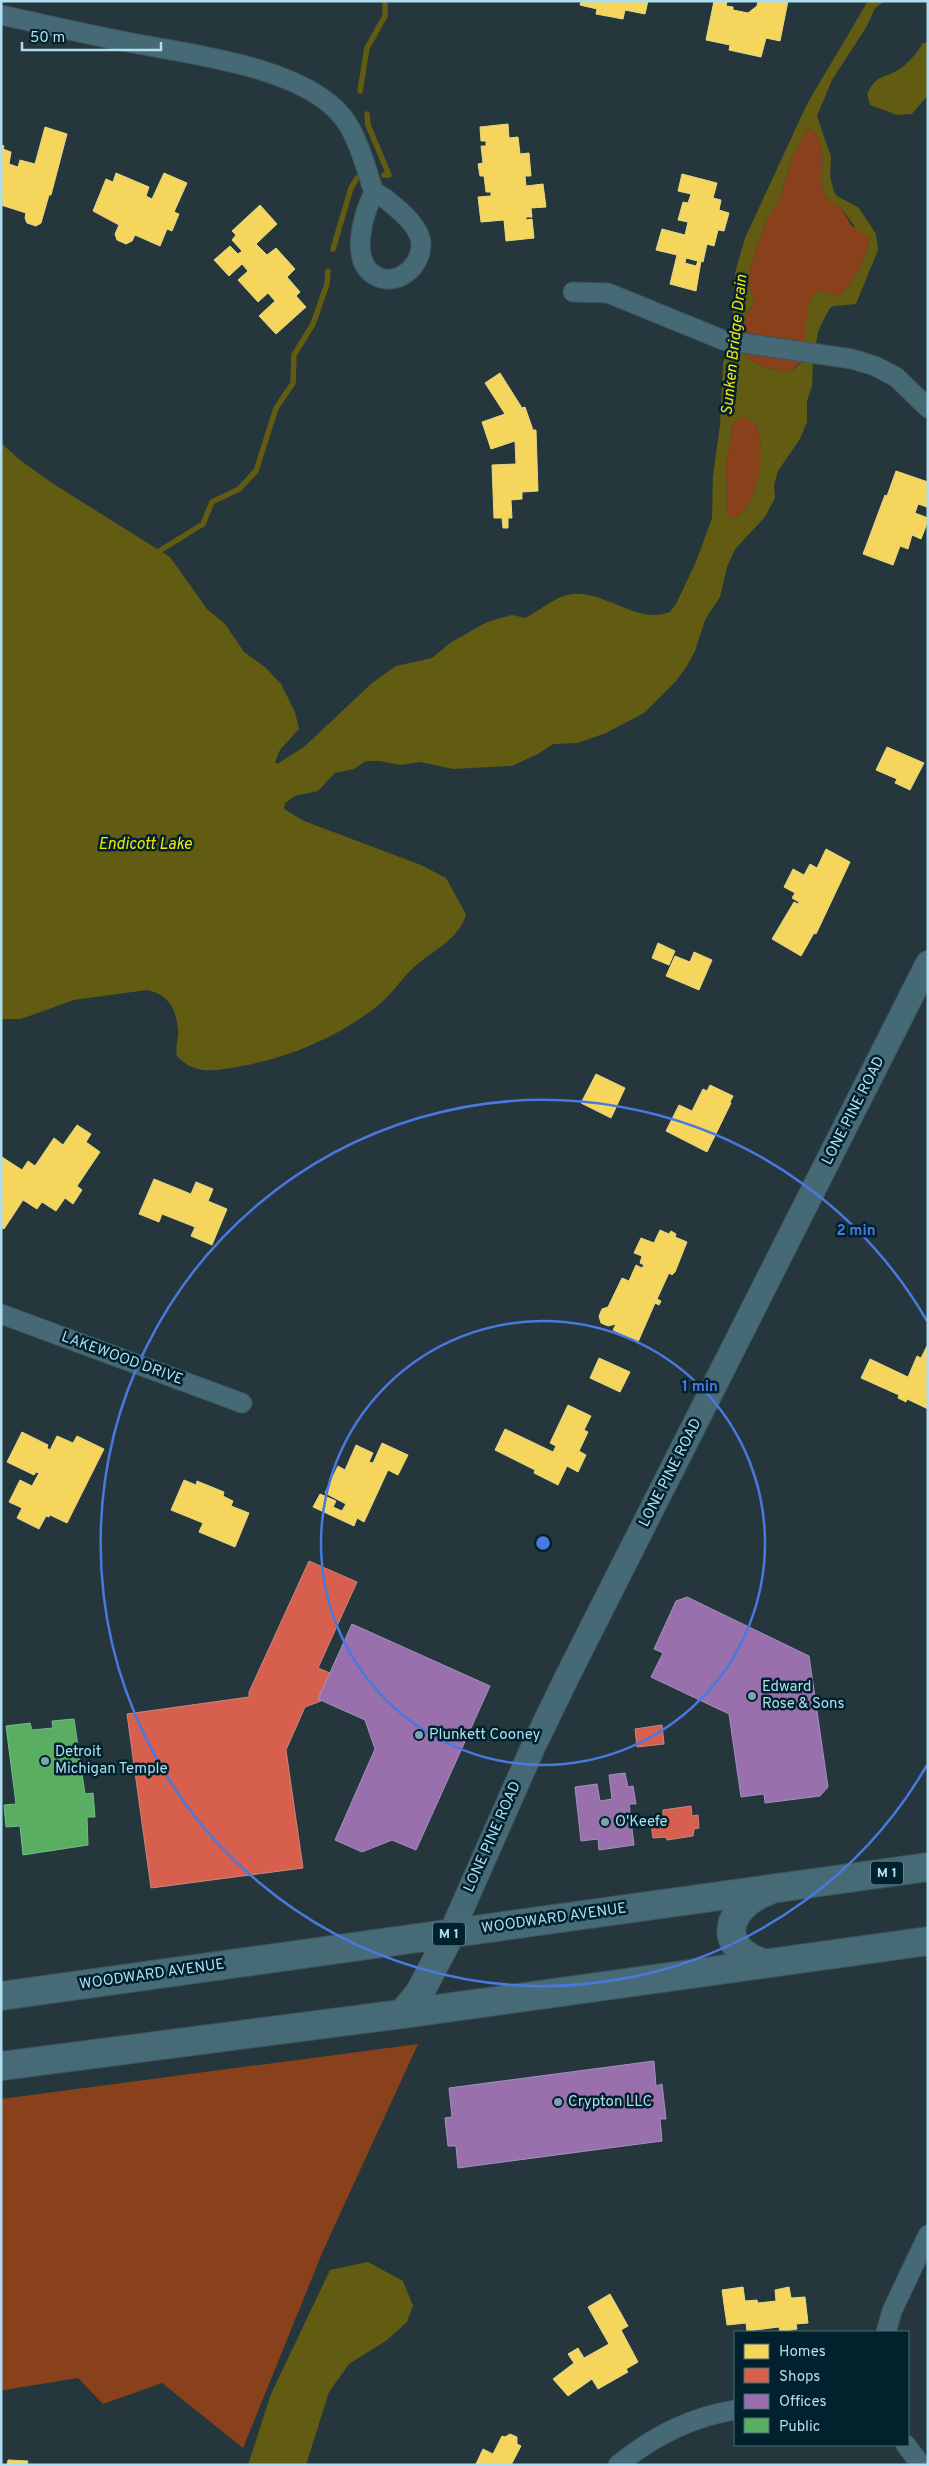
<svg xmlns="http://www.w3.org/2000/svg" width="929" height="2466" font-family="Overpass,sans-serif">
<rect width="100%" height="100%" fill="#25363c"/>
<path fill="#89411c" d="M808,128C833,140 816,174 825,197L841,208L851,225L870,237C868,252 851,291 837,296L820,291L805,342L803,360L791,371C776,372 759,367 747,357C734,335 742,321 754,302L748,281L751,264L765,223L780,199L792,157Z
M743,417C748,419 754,420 756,425C766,442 760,485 750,502C746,509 741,514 734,519L727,514L726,463L733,423Z
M418,2044L323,2251L243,2448L162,2383L103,2404L78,2378L4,2390L1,2389V2099Z"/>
<path fill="#625c13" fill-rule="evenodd" d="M868,1H885L875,8L867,26L832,80L817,116L831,157L830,176L834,192L837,196L859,208L876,234L878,250L856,304L834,306L830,308L823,321L818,332L813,359L812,386L807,401V422L800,439L778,471L774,485L775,498L765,517L735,549L727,567L720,597L705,620L695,651L687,666L676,681L644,713L606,733L578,743L553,744L538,754L512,766L453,769L421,762L400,765L380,761H366L354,769L335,773L318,791L295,796L285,803L284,809L304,821L421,865L446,878L466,914C459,940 433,950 414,967C400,980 391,996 375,1008C334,1039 288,1058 237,1067C215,1071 194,1075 177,1056C175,1047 179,1038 178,1029C176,1007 167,994 147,990L74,1000L21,1019H1V443L20,460L55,485L170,557L207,609L225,624L244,652L265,667L281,684L295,712L299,729L280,750L275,762L277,764L304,747L372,683L396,666L432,658L450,643L487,622L512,615L525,618C540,611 555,596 573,594C606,591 637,625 670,612L676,604L696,562L712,518L713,477L720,425L723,364L732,324L735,273L745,238L807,104ZM808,128C833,140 816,174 825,197L841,208L858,231L870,237C868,252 851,291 837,296L820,291C801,294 809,346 802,360C800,365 795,368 791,371C776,372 759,367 747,357C734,335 742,321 754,302L748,281L751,264L765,223L780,199L792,157ZM743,417C748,419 754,420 756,425C766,441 759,485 750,502C746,509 741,514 734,519L727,514L726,463L733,423Z
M923,43H928V95L912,114L897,115L870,105L867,94C878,73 881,80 898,70C909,63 916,54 923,43Z
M368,2262L403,2281L413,2306L407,2322L387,2340L349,2364L329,2392L306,2465H248L271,2394L330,2270Z"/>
<path fill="#f6d55c" stroke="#e1d888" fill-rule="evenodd" d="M581,1H648L645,14L625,10L623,19L596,14L597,9L580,5Z
M714,1H727L726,6L733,7V10L748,13L757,6L758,1H788L780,41L766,38L761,57L729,50L730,45L706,40Z
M508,124L509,138L518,137L520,154L529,153L531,176H525L526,186L543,184L546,207L531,208L532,217H526V220L532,219L534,238L506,241L504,220L481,222L478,197L491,196V192H486L484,176H480L478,164L483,163L481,146H486V141H481L480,127Z
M45,127L67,134L51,195H49L41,223L36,226L27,223L25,218L26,213L1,205V145L4,146L3,149L11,152L9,164L18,167L20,160L35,164Z
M116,173L149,187L146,196L152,199L164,173L187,183L174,212L179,214L172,231L167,229L160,246L135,235L132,241L126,244L117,240L115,234L119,225L93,211L106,179L113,182Z
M682,174L717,183L713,198L721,200L719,210L729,213L724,231L718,230L714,246L707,244L703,262L701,261L696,291L670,284L677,255L656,250L662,229L685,235L688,222L678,220L683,202L688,203L691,194L678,191ZM686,258L698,261L696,266L685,263Z
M260,205L277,224L256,244L267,255L276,248L295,269L287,277L300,292L296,296L306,307L276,334L259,316L275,301L268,293L258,302L238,280L248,271L242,264L229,276L214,260L230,246L238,254L242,251L232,240L236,235L232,231Z
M500,373L522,408L525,407L533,430H536L538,491L522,492V499L511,500L512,518H508V528H503L502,518H494L492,465L516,464L515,441L491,449L482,422L505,414L485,383Z
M896,471L928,482L927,507L918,504L915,513L928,518V521L921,539L912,535L908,549L900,546L893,565L863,554L885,495L887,496Z
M887,747L924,763L910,790L895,783L897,779L876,770Z
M826,849L850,862L816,934L814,933L801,956L772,939L794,902L798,904L799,902L792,898L795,893L784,887L793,869L804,875L810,864L817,868Z
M658,943L675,951L669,965L652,958Z
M694,952L712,960L699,990L666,976L675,956L690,962Z
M596,1074L625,1088L611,1118L581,1103Z
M710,1085L733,1096L730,1102L731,1103L707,1152L666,1131L679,1105L692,1111L703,1089L707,1091Z
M77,1125L91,1134L86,1142L100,1152L77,1186L82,1190L73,1204L65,1198L56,1211L42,1202L37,1209L23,1200L4,1229L1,1227L2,1157L22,1170L28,1161L35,1166L54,1138L63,1145Z
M154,1179L191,1194L196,1182L213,1189L208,1201L227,1209L212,1245L191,1236L195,1227L162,1214L159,1222L139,1214Z
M660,1230L669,1234L671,1231L676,1234L675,1237L687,1242L675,1272L672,1275L669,1273L657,1299L661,1301L659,1305L655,1303L638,1342L613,1330L616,1324L608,1326L601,1323L599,1316L602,1309L608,1307L622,1278L629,1281L636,1265L642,1268L644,1265L640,1263L642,1256L634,1253L641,1238L654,1243Z
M928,1344V1409L907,1399L906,1402L898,1398L899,1395L861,1378L870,1359L908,1377L917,1356L921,1358Z
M599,1358L630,1372L620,1392L590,1378Z
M568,1405L591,1416L584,1430L588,1432L579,1451L586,1455L578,1472L567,1466L558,1485L534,1473L535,1470L495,1450L505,1429L553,1452L556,1446L550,1443Z
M22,1432L48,1445L47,1448L50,1450L57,1436L73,1443L77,1436L104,1449L67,1523L50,1515L49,1517L46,1516L39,1529L17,1518L22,1508L9,1502L20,1480L32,1486L39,1473L36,1472L34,1475L7,1462Z
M382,1443L408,1455L398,1475L388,1470L364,1522L357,1518L354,1526L313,1507L320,1494L336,1501L333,1507L342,1511L346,1504L325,1493L338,1466L345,1470L356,1445L373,1453L369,1462L373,1463Z
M184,1480L196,1485L197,1481L224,1492L223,1496L233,1501L231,1506L249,1513L235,1547L199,1532L203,1523L171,1510Z
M743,2287L745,2301L757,2300L758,2303L776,2301L775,2290L789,2287L791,2298L805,2297L808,2323L796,2324L797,2329L780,2332L779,2327L747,2331L746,2323L727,2325L722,2290Z
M610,2294L628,2326L621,2330L638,2362L626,2369L628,2372L598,2389L592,2379L568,2396L553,2379L574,2363L568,2354L578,2348L584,2358L609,2344L588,2307Z
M510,2434L517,2437V2444L521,2446L511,2465L476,2464L483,2449L493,2454L502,2436L505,2437Z
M8,2460L28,2461L27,2465H7Z"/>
<path fill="#d6604d" stroke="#cb867e" d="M309,1561L357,1582L318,1668L330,1673L318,1699L321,1701L305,1707L286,1750L303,1868L151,1888L127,1714L249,1697V1692Z
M662,1725L664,1744L637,1747L635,1729Z
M691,1806L692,1816L698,1815L699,1828L694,1829L693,1836L667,1840L666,1837L653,1838L651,1825L663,1823V1810Z"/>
<path fill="#9970ab" stroke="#a091c0" d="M687,1597L809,1656L828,1787L820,1796L765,1803L764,1794L741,1797L729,1714L651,1677L663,1653L654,1649L676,1601Z
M352,1624L490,1686L416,1850L392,1840L362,1852L335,1840L375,1749L365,1720L318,1699Z
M625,1773L628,1787L633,1786L636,1804H629L634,1845L599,1850L598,1839L581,1841L575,1787L597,1784L600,1801L612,1799L609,1775Z
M654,2061L656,2086L662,2084L666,2119H660L662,2141L458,2168L456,2146H448L445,2118L452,2117L449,2088Z"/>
<path fill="#5aae61" stroke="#74bc8c" d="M74,1719L85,1794L93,1793L95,1817H87L88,1845L23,1855L20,1826L6,1827L4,1805L16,1804L6,1726L30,1723L32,1730L53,1728L52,1721Z"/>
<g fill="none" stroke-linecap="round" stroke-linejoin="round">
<path stroke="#625c13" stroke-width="5.5" d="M360,91L367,48L385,16V1
M367,114L368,125L389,175H384
M333,249L351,188L357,178
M161,550L203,524L212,502L239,489L256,471L276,408L293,383L294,355L313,324L327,284L328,271"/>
<g stroke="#3d535b" stroke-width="21">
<path id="minor" d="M1,15C43,24 85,34 127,42C188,54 301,66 342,116C354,131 361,152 367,170C369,176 371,187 375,192C378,195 384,197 387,200C398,209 412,220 418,233C430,256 403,288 378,277C347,264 364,213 374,192
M573,292L608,293L723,340L852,359L875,366L896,377L928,408
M1,1314L242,1403
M886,2332L892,2311L928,2235
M906,2445L921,2465
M618,2465C653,2436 691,2417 735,2410"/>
</g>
<g stroke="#3d535b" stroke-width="26">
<path id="tertiary" d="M451,1933L534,1745L568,1675L928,963"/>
</g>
<g stroke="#3d535b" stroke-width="30">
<path id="primary" d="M763,1963C714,1947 727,1906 768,1891
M1,1996L928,1867
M402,2014L419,1994L451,1933
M1,2066L402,2014L928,1941"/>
</g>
<use href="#minor" stroke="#456a75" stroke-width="19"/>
<use href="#tertiary" stroke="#456a75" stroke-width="24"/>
<use href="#primary" stroke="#476b76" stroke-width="28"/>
</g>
<g fill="none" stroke="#4979df" stroke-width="2.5">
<circle cx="543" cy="1543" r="222"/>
<path d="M927 1765A443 443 0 1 1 927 1321"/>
</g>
<g fill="#7fa3b1" stroke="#01212c" stroke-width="2">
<circle cx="752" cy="1696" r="5"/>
<circle cx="419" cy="1735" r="5"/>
<circle cx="45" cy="1761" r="5"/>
<circle cx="605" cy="1822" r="5"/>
<circle cx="558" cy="2102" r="5"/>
</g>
<g text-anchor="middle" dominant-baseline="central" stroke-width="5" stroke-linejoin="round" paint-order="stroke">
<g fill="#01212c" stroke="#7ca5b5" stroke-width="1">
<rect x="871" y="1861.5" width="32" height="23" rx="4"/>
<rect x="433" y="1922.5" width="32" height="23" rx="4"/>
</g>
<g font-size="14" font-weight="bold" fill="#b0def0">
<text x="887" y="1873">M 1</text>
<text x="449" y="1934">M 1</text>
</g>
<g font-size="15" fill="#b0def0" stroke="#01212c">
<text transform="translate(854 1111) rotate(-63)">LONE PINE ROAD</text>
<text transform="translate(122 1359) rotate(20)">LAKEWOOD DRIVE</text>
<text transform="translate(671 1473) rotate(-63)">LONE PINE ROAD</text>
<text transform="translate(493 1837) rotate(-66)">LONE PINE ROAD</text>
<text transform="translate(554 1919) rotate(-8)">WOODWARD AVENUE</text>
<text transform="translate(152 1975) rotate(-8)">WOODWARD AVENUE</text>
</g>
<g font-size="15" fill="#b0def0" stroke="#01212c" text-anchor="start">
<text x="762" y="1687">Edward<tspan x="762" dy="17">Rose &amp; Sons</tspan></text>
<text x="429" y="1735">Plunkett Cooney</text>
<text x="55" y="1752">Detroit<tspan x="55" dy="17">Michigan Temple</tspan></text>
<text x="615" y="1822">O'Keefe</text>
<text x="568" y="2102">Crypton LLC</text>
</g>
<g font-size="16" font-style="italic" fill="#f6e409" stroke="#01212c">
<text transform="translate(735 345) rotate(-84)">Sunken Bridge Drain</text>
<text x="145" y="845">Endicott Lake</text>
</g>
</g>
<circle cx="543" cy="1543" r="8" fill="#4979df" stroke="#01212c" stroke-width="2.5"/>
<g font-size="15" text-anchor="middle" font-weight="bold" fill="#4979df" stroke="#01212c" stroke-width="5" stroke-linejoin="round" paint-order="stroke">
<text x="856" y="1235">2 min</text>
<text x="700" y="1391">1 min</text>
</g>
<rect width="929" height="2466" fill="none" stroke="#b0def0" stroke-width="5"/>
<rect x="734" y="2331" width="175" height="115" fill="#01212c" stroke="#476d7a"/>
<rect x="744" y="2344" width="25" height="15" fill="#f6d55c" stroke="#476d7a"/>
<text x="779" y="2356" font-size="15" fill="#b0def0">Homes</text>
<rect x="744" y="2368" width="25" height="15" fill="#d6604d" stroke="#476d7a"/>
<text x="779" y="2381" font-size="15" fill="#b0def0">Shops</text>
<rect x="744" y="2394" width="25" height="15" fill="#9970ab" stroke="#476d7a"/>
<text x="779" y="2406" font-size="15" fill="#b0def0">Offices</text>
<rect x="744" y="2418" width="25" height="15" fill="#5aae61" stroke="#476d7a"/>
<text x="779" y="2431" font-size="15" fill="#b0def0">Public</text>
<path d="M22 42v8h139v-8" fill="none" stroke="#b0def0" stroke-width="2.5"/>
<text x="30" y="42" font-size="15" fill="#b0def0" stroke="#01212c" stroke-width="4" paint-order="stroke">50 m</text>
</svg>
